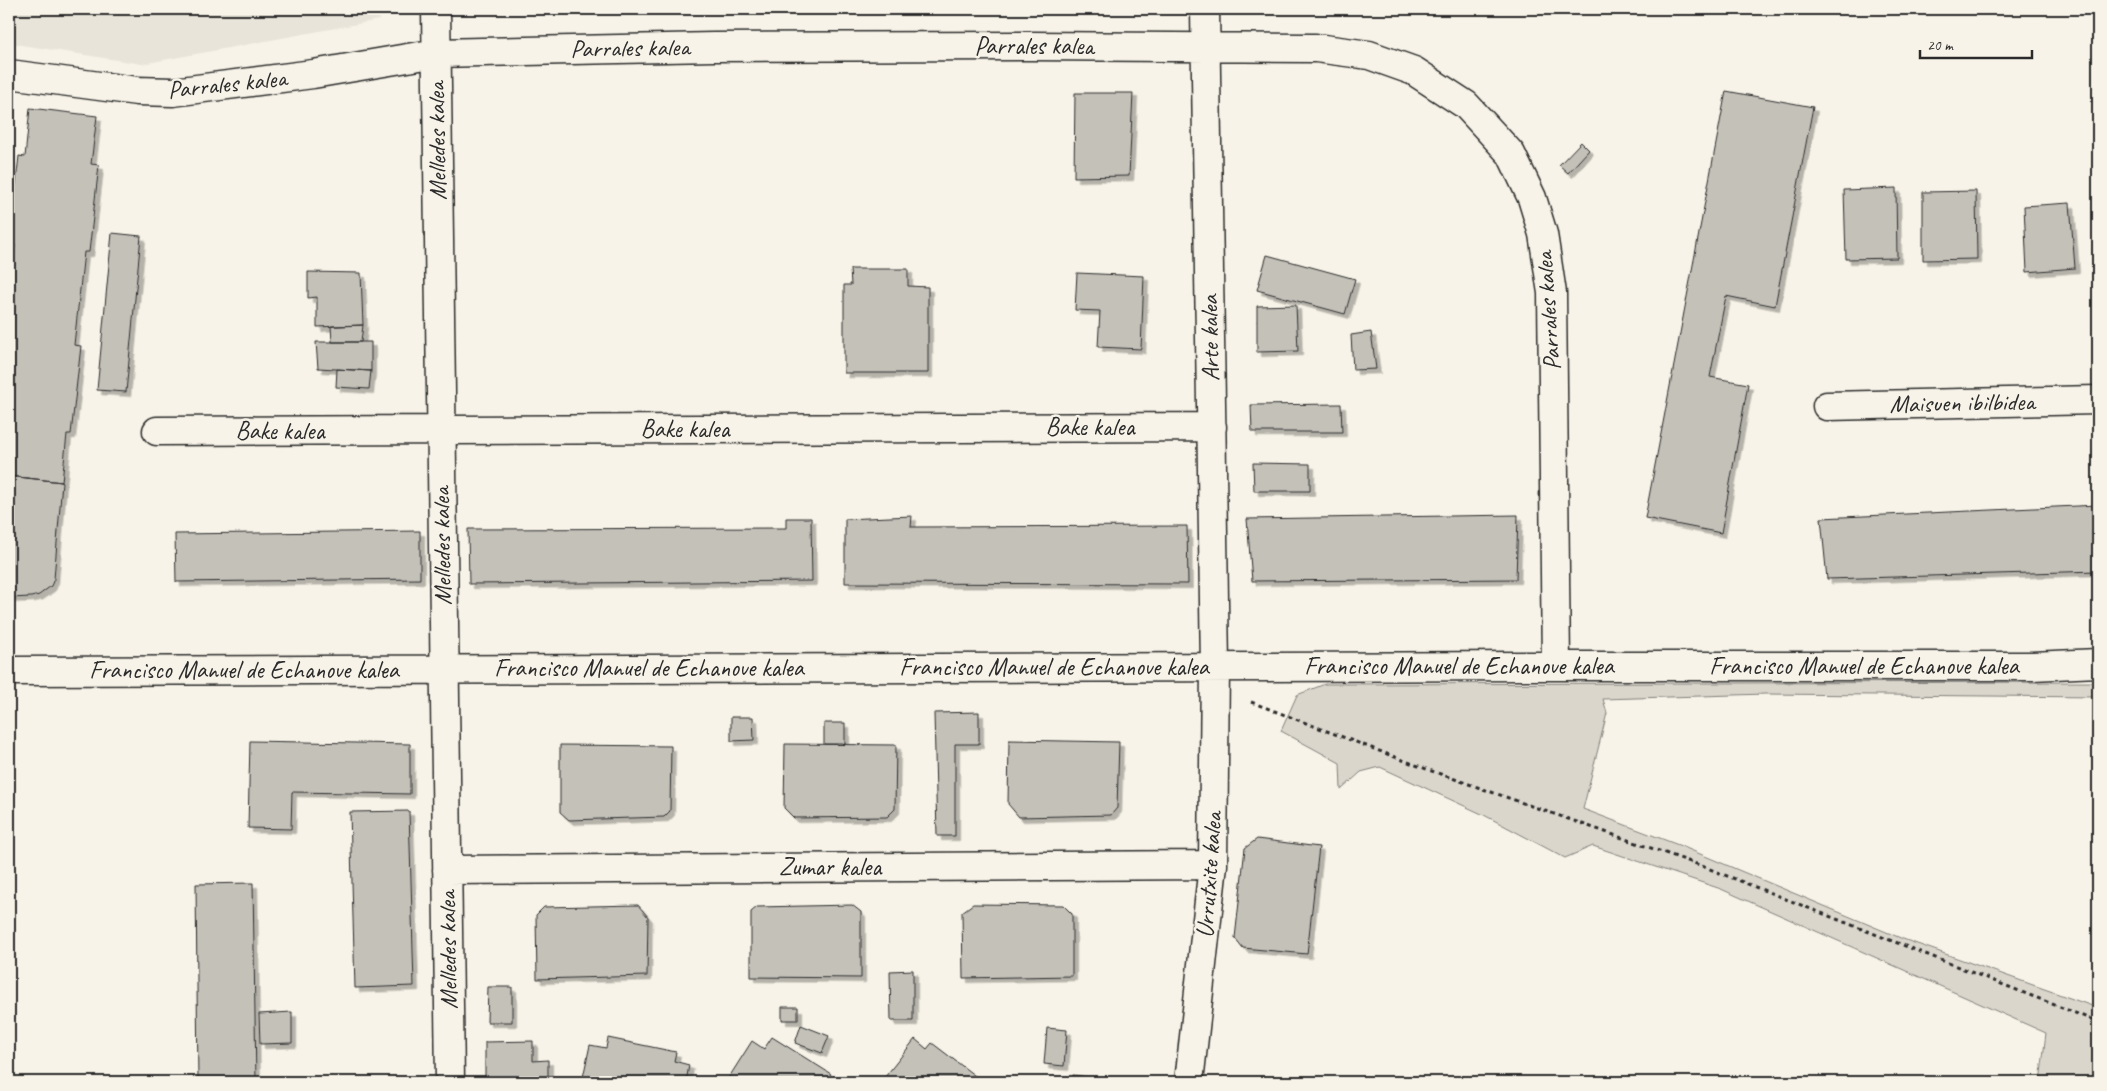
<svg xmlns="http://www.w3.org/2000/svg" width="2107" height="1091" font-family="Caveat,sans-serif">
<defs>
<filter id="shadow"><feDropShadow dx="4.5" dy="4.5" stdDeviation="0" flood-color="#0004"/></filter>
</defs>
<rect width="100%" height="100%" fill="#f7f3e8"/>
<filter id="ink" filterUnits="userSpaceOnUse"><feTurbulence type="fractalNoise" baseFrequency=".02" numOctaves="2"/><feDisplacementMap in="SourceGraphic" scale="10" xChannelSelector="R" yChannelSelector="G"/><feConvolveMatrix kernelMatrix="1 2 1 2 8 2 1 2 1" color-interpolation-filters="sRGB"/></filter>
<g filter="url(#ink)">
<path fill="#e8e4da" d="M9,9H379V20L142,64L9,43Z"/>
<path fill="#dad6cc" stroke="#82807c" d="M2098,682V697L1766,694L1603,699L1607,713L1583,809L1681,846L1903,939L2098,1008V1082H2040L2046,1033L1721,889L1593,846L1565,858L1484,815L1380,767L1361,772L1341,790L1340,763L1281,731L1297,695L1325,684Z"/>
<path fill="#c4c1b9" stroke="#2b2b2b" filter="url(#shadow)" d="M1726,91L1813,107L1775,306L1726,296L1710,377L1748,384L1721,533L1645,518Z
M1075,93H1133L1129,176L1074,177Z
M30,108L97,116L91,164L99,165L89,252H84L74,345L81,346L71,434H67L62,482L9,476V307L15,245L9,243L19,156L25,157Z
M1581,142L1589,150L1568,173L1559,165Z
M1896,188L1897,258L1846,259L1844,190Z
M1976,191L1977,259L1923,260V192Z
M2070,203L2075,268L2027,272L2024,206Z
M112,233L141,236L126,392L97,390Z
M1267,255L1355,279L1345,314L1257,290Z
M850,269H908V286L928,287V373H844V285H851Z
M308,272L361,273L363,325L317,327V297L308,298Z
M1077,273L1144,276L1141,349L1098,347L1100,311L1075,310Z
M1296,305L1298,351L1257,352V306Z
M363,325L361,342H332L331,326Z
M1371,332L1376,369L1353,370L1351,335Z
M316,342H371V371L318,368Z
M337,369L371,371L369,389L336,387Z
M1341,404L1342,432H1252L1251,405Z
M1253,463L1310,464V491H1254Z
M9,476L62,482L54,579L51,586L39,595L31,597L9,598Z
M2098,505V571L1827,579L1821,518Z
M1518,515L1516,579L1252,581L1247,519Z
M912,516L911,527L1187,526L1188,584L845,583V519Z
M786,518H811L812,581L469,584L468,529L786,528Z
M420,531V579L176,582L175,534Z
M979,712V744H955V836H937L934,713Z
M731,717H753L754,740L731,741Z
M824,723H845V744H824Z
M1009,740L1119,742L1117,808L1111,815L1019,817L1008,804Z
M250,741L410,744V794L292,792L291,829L248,828Z
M785,744L896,745L895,809L887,817L794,818L784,808Z
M560,745L671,746L670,811L664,817L569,820L560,812Z
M409,811L414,986L355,988L350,812Z
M1257,839L1319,847L1307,954L1243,948L1235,938L1245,848Z
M253,883L256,1082H198L196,884Z
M973,904L1063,905L1072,914V976L963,978L962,912Z
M638,905L648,917L647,976L537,979L536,915L544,907Z
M852,905L861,912V978L751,977V912L757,907Z
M913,970V1021H891L890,971Z
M488,987H512V1022H487Z
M782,1007H798V1020H782Z
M292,1012V1043L260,1044L259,1014Z
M801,1025L829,1036L822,1053L795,1043Z
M1047,1028L1067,1030L1064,1066L1044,1064Z
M772,1037L831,1074L826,1081L828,1082H726L752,1041L764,1049Z
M608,1038L676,1052L674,1061L689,1065L686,1082H582L590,1045L606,1048Z
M915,1039L927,1049L932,1043L983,1082H881Z
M533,1041V1061L548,1060V1082H485V1042Z
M1073,1075L1130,1082H1072Z"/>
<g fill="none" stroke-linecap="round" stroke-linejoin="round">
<g stroke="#2b2b2b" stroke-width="31">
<path id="minor" d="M436,9L450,1082
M9,74L137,91L173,92L313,74L437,53L713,47L1031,46L1316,48L1369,55L1414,71L1466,105L1511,154L1532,198L1543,234L1552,293L1556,666
M1827,406L2098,400
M157,431L1212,427
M9,671L1556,666H2032L2098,663
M447,870L1213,865
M1189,1082L1213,865L1215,667L1205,9"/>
</g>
<path stroke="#2b2b2b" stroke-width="3" stroke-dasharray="4 4" stroke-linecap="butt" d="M1251,702L1429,770L1702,866L2098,1022"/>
<use href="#minor" stroke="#f7f3e8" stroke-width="28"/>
</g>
</g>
<g text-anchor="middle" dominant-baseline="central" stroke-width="5" stroke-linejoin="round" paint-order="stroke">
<g font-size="25" fill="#2b2b2b" stroke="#f7f3e8">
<text x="1034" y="46">Parrales kalea</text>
<text transform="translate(630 48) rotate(-1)">Parrales kalea</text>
<text transform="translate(227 84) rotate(-6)">Parrales kalea</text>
<text transform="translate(437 141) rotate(-91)">Melledes kalea</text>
<text transform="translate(1548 311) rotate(-94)">Parrales kalea</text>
<text transform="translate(1210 338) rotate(-91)">Arte kalea</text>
<text transform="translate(1962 403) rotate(-1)">Maisuen ibilbidea</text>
<text x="1090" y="427">Bake kalea</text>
<text x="685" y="429">Bake kalea</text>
<text x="280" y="431">Bake kalea</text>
<text transform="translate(442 546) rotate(-91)">Melledes kalea</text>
<text x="1459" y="666">Francisco Manuel de Echanove kalea</text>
<text x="1864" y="666">Francisco Manuel de Echanove kalea</text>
<text x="1054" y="667">Francisco Manuel de Echanove kalea</text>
<text x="649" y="668">Francisco Manuel de Echanove kalea</text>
<text x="244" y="670">Francisco Manuel de Echanove kalea</text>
<text x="830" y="867">Zumar kalea</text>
<text transform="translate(1209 875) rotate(-86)">Urrutxite kalea</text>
<text transform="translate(448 950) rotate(-91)">Melledes kalea</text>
</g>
</g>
<rect width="2107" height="1091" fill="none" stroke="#f7f3e8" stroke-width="30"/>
<rect x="15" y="15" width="2077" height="1061" fill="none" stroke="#2b2b2b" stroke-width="2" filter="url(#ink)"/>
<path d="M1920 50v8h112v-8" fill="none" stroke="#2b2b2b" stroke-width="2.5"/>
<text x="1927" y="50" font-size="15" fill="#2b2b2b" stroke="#f7f3e8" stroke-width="4" paint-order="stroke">20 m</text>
</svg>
